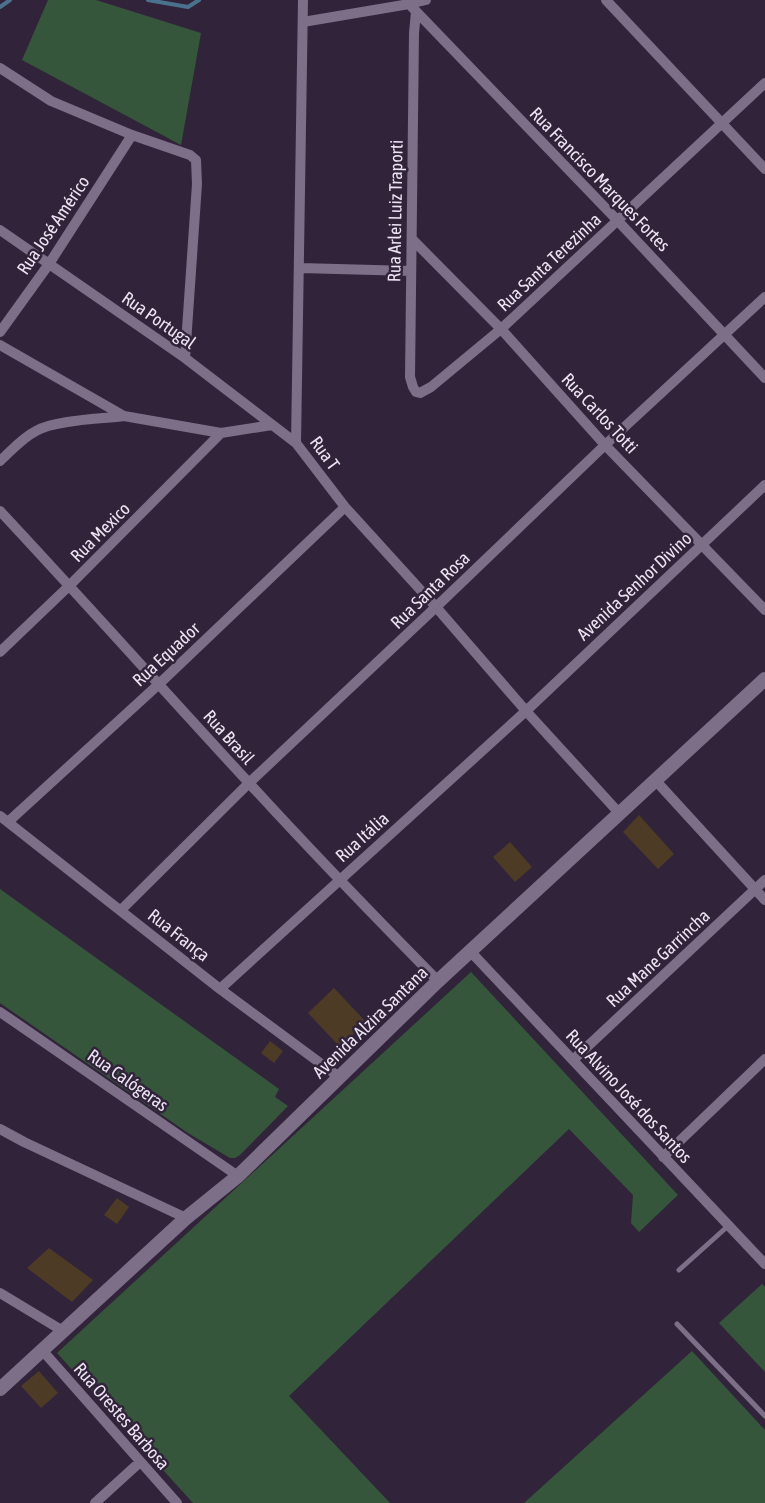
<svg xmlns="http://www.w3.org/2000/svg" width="765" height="1503" font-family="'Asap Condensed',sans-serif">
<rect width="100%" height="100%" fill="#31243a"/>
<path fill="#36563c" d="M48,0H96L201,33L181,145L22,60Z
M0,889L279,1089L275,1097L288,1106L240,1155L235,1158H230L188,1133L0,1003Z
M471,972L678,1195L639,1232L631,1223L633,1195L569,1129L289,1396L390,1503H193L57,1353Z
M762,1284L765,1287V1372L719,1323Z
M692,1351L765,1430V1503H524Z"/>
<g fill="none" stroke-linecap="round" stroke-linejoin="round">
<path stroke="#4a728f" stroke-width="4" d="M148,0L188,7L199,0
M0,7L10,0"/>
</g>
<path fill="#4e3b25" d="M639,815L674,854L658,869L623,832Z
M510,842L532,867L515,882L493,857Z
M334,988L366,1022L340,1047L308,1013Z
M270,1041L283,1051L274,1063L261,1053Z
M117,1198L129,1207L117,1224L104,1215Z
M49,1248L93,1280L72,1302L27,1268Z
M39,1371L58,1393L41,1408L21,1386Z"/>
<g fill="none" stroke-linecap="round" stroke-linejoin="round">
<path stroke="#7d6f88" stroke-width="5" d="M679,1270L728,1226
M677,1324L765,1416"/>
<path stroke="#7d6f88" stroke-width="10" d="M606,0L765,169
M409,4L618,221L765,378
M416,12L414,33L410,377L413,387L416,392L420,393L431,387L501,329L765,83
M303,22L409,4L426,0
M0,68L51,101L132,135L190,155L196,160L197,184L185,358
M0,230L185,358L296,443L345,507L436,607L526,711L620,814
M412,239L501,329L605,445L765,610
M300,268L411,271
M0,332L49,264L132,135
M0,345L124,416L221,433L272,425
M296,443L303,0
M0,461C11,451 22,438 36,431C54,420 102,419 124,416
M0,511C84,601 166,693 249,783C311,851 374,916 438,981
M0,652L70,585L221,433
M656,781L765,900
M0,816L220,989L339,1077
M8,822L159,684L345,507
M121,910L249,783L436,607L605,445L765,297
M470,951L765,1264
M220,989L526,711L765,485
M0,1012L238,1176
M573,1060L765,880
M0,1129L24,1142L186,1218
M663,1157L765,1059
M0,1293L63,1331
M42,1350L177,1503
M95,1503L140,1462"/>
<path stroke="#7d6f88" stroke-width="14" d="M0,1389L186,1218L238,1176L438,981L765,679"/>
</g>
<g text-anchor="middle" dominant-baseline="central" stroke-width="5" stroke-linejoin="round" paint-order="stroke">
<g font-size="18" fill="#ece4f3" stroke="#31243a">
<text transform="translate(600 179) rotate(46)">Rua Francisco Marques Fortes</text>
<text transform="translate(395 211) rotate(-89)">Rua Arlei Luiz Traporti</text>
<text transform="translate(53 225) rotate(-56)">Rua José Américo</text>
<text transform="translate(549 262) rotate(-43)">Rua Santa Terezinha</text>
<text transform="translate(159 320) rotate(35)">Rua Portugal</text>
<text transform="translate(600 413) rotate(47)">Rua Carlos Totti</text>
<text transform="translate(325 453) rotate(54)">Rua T</text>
<text transform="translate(100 532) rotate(-45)">Rua Mexico</text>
<text transform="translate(634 586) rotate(-43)">Avenida Senhor Divino</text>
<text transform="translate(430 590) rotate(-44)">Rua Santa Rosa</text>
<text transform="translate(166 654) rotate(-43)">Rua Equador</text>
<text transform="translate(229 737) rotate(48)">Rua Brasil</text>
<text transform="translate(362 837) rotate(-42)">Rua Itália</text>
<text transform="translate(179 935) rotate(38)">Rua França</text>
<text transform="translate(658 958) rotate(-43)">Rua Mane Garrincha</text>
<text transform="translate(370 1022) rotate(-44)">Avenida Alzira Santana</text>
<text transform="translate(128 1080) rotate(35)">Rua Calógeras</text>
<text transform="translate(629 1096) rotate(47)">Rua Alvino José dos Santos</text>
<text transform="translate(122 1416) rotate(49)">Rua Orestes Barbosa</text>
</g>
</g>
</svg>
